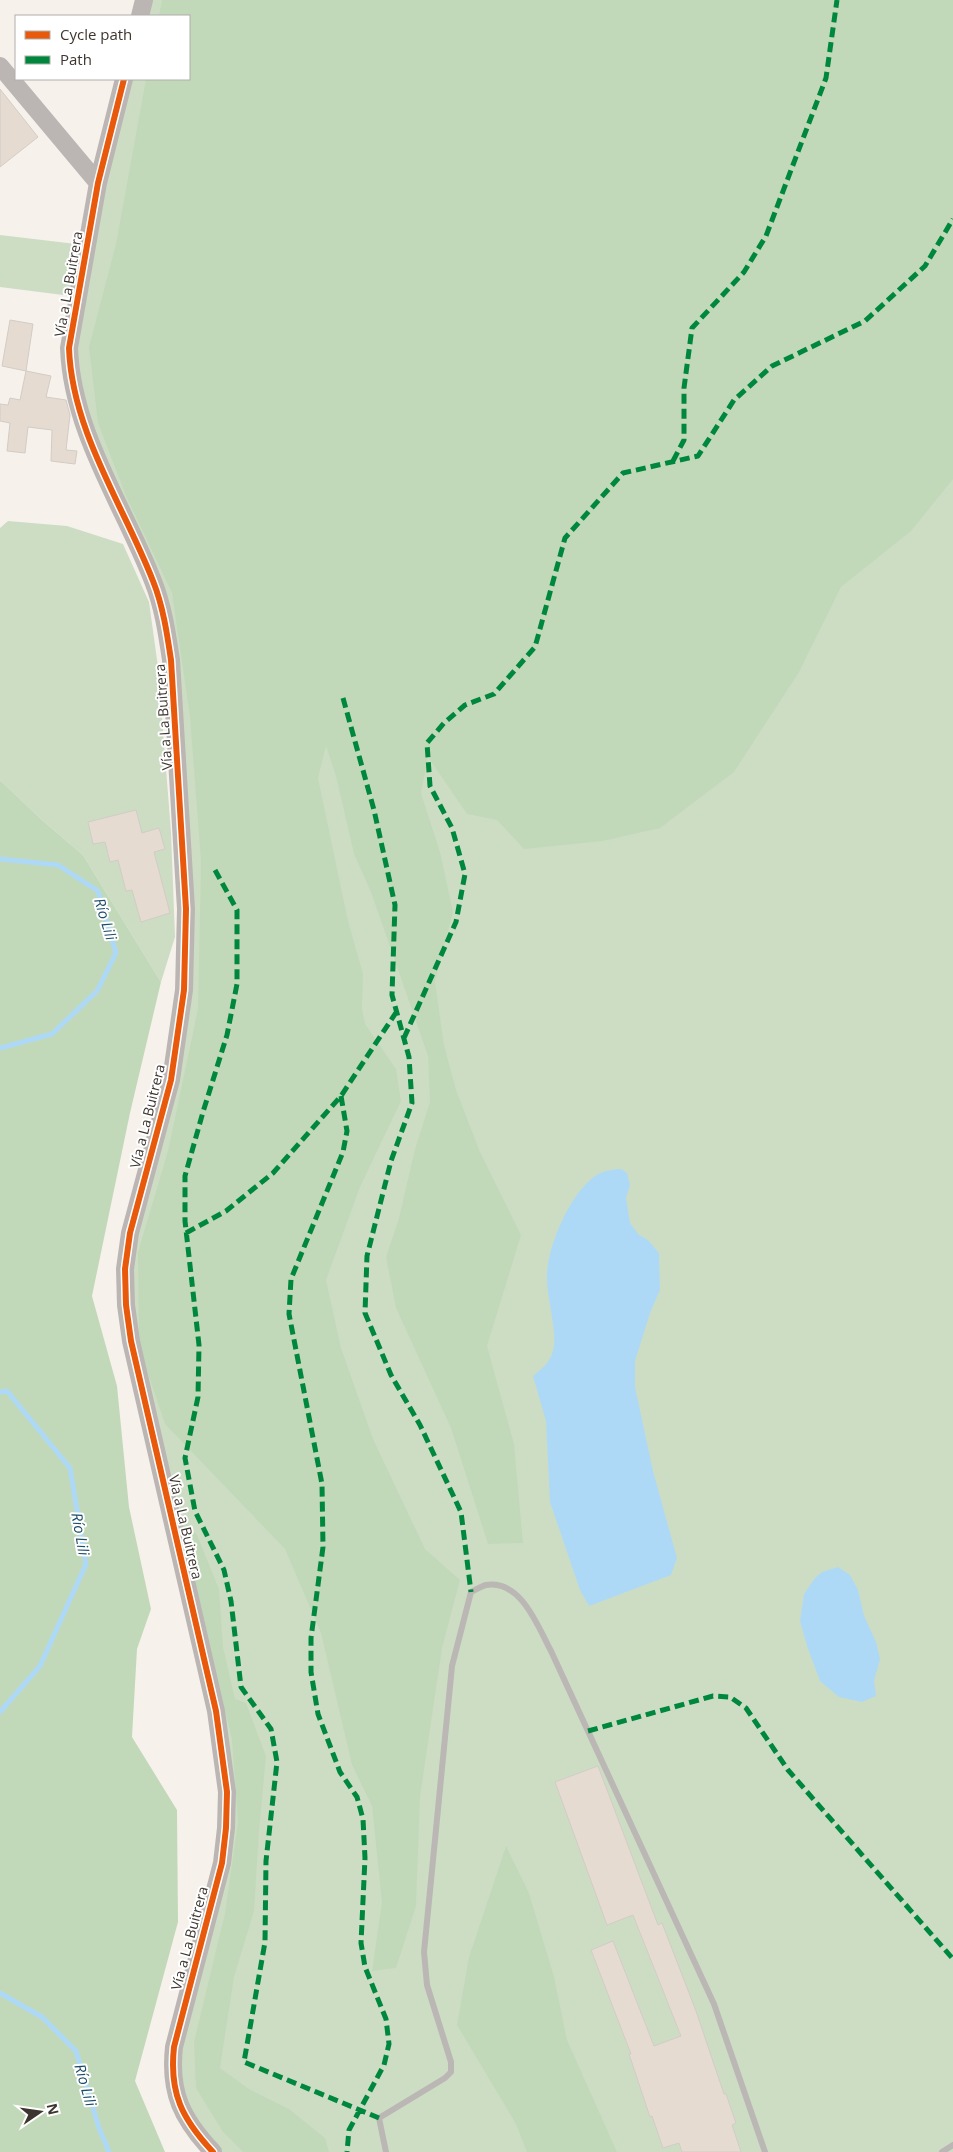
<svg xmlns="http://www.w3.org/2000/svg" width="953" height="2152" font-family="'Open Sans',sans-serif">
<rect width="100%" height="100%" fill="#f7f1ec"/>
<path fill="#ccddc4" d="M144,0H953V2152H213L173,2085L222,1863L227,1792L131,1341L125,1269L184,990L165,619L73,381L88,246L124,79H189V16H140Z
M0,235L76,244L71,296L0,287Z
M8,521L67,526L123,544L149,602L158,667L171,832L175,937L161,982L83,855L42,820L0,780V528Z"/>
<path fill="#c2d9b9" d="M162,0H953V479L911,531L841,587L799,672L734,772L660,828L603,841L524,849L497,820L467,814L428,757L421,793L440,852L453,912L435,982L444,1045L456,1090L480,1152L521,1235L487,1346L514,1444L523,1543L488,1544L451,1428L396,1308L386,1257L399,1218L415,1149L430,1102L428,1056L371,892L354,854L336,776L326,746L318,778L348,921L363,974L362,1009L365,1024L396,1069L401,1101L360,1187L326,1280L341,1348L373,1439L425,1549L460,1580L442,1648L420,1797L416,1906L396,1968L372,1971L382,1902L372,1806L352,1765L321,1633L285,1549L165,1424L139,1347L138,1252L168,1151L198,1009L201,861L190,717L172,593L126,496L98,423L89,347L116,244L146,79H189V16H159Z
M0,780L42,820L83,855L161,982L130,1113L92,1296L117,1386L129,1507L151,1609L137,1649L132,1737L177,1810L178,1922L135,2081L165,2152H0Z
M180,1515L197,1535L219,1589L223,1647L235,1699L246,1703L266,1756L259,1832L254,1911L234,1977L220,2068L249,2089L289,2109L325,2138L329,2152H243L223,2132L196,2088L194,2042L225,1913L238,1822L232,1740Z
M506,1846L529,1893L554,1977L567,2040L617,2152H527L516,2124L457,2025L469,1957Z"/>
<path fill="#aed9f6" d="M621,1169L627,1173L630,1185L626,1198L630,1223L639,1235L648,1240L659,1253L660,1290L650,1313L635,1361V1387L653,1471L677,1558L671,1575L589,1606L580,1590L550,1502L546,1421L533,1376C543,1368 552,1361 554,1346C556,1323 546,1297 547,1273C549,1243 570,1194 595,1176C603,1171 612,1169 621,1169Z
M838,1567L850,1575L858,1590L864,1616L876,1642L880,1659L874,1681L876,1696L862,1702L839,1697L820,1681L807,1646L800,1621L804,1594L815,1578L822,1572Z"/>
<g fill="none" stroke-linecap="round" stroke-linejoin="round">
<path stroke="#aed9f6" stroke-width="5" d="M0,859L58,865L98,891L116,953L97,991L52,1034L0,1048
M0,1392L7,1391L70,1468L86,1564L40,1666L0,1712
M0,1993L42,2017L76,2051L99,2128L109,2152"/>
</g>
<path fill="#e6dbd1" stroke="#d2ccc7" d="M0,89L38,137L0,167Z
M10,320L33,324L26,371L2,366Z
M26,371L51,376L46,397L66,400L70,415L66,450L77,451L75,464L51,461L52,430L28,427L25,453L7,451L10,423L0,421V404L8,405L10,398L20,400Z
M136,810L142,833L159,828L165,849L154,852L170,913L141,922L132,890L126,891L118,860L110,862L105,842L93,844L88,822Z
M598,1766L658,1925L662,1923L696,2011L724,2094H726L736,2123L732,2125L741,2152H682L679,2143L663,2148L652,2116L650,2117L629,2054H631L591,1950L613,1941L654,2046L681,2036L633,1915L607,1925L555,1782Z"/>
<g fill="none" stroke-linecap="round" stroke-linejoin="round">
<path stroke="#bbb7b5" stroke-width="6" d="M386,2152L379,2118L445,2078L451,2072V2062L427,1985L424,1952L452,1666L471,1592C476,1590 481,1586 486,1585C521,1579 538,1627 551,1651L714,2004L765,2152
M942,2152L953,2145"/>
<path stroke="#bbb6b4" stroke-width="18" d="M140,16L144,0
M0,66L98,183
M124,79L98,183L69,348C72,432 124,506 153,581C163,606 167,633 171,660L186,909L184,990L171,1080L130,1233L125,1269L126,1305L131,1341L216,1711L227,1792L226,1828L222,1863L174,2047C169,2093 182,2119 213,2152"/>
<path stroke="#00873e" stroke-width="5" stroke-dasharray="10 5" stroke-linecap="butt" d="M673,461L684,440V388L692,328L744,272L766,236L826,78L837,0
M343,698L374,810L395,905L392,995L409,1057L412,1103L391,1161L367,1256L365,1313L391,1375L420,1425L461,1512L471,1592
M215,870L237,910V984L227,1035L203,1112L185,1176V1221L199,1345L198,1397L185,1458L195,1511L224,1570L231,1601L241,1687L271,1729L277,1762L266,1861L265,1942L244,2062L379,2118
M404,1038L456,922L465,874L452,828L430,786L427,743L444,723L465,705L494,694L535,647L565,538L623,473L698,456L734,400L772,366L865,321L925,266L953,219
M341,1096L347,1131L343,1152L291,1279L289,1314L322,1484L323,1547L311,1638V1672L318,1714L340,1772L357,1797L363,1819L365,1858L361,1943L365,1967L386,2019L389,2044L384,2065L349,2130L347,2152
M186,1233L226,1211L273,1173L341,1096L397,1011
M588,1731L713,1696L730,1697L746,1708L788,1770L953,1959"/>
<g stroke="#fff" stroke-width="9">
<path id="cycleway" d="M124,79L98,183L69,348C72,432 124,506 153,581C163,606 167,633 171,660L186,909L184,990L171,1080L130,1233L125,1269L126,1305L131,1341L216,1711L227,1792L226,1828L222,1863L174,2047C169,2093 182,2119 213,2152"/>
</g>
<use href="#cycleway" stroke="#e8590c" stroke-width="6"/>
</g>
<g text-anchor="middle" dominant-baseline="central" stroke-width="4" stroke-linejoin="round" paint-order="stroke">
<g font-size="14" fill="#3d352f" stroke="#fff">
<text transform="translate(68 284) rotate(-80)">Vía a La Buitrera</text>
<text transform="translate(163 717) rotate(-94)">Vía a La Buitrera</text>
<text transform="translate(147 1116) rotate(-76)">Vía a La Buitrera</text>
<text transform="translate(186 1527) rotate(77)">Vía a La Buitrera</text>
<text transform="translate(189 1938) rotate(-75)">Vía a La Buitrera</text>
</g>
<g font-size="15" font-style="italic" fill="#1b4c69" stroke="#fff">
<text transform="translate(106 919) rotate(73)">Río Lili</text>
<text transform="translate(81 1534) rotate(80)">Río Lili</text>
<text transform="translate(86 2085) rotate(74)">Río Lili</text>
</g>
</g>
<rect x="15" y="15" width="175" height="65" fill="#ffffff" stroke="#b1aeac"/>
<rect x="25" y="31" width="25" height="8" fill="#e8590c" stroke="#b1aeac"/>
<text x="60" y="40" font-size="15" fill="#3d352f">Cycle path</text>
<rect x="25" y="56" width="25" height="8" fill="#00873e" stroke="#b1aeac"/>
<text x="60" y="65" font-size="15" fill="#3d352f">Path</text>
<g transform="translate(40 2112) rotate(77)" stroke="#ffffff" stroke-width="4" paint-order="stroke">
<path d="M0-4L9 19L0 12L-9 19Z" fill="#3d352f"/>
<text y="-8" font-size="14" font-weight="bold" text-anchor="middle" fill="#3d352f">N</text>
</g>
</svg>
